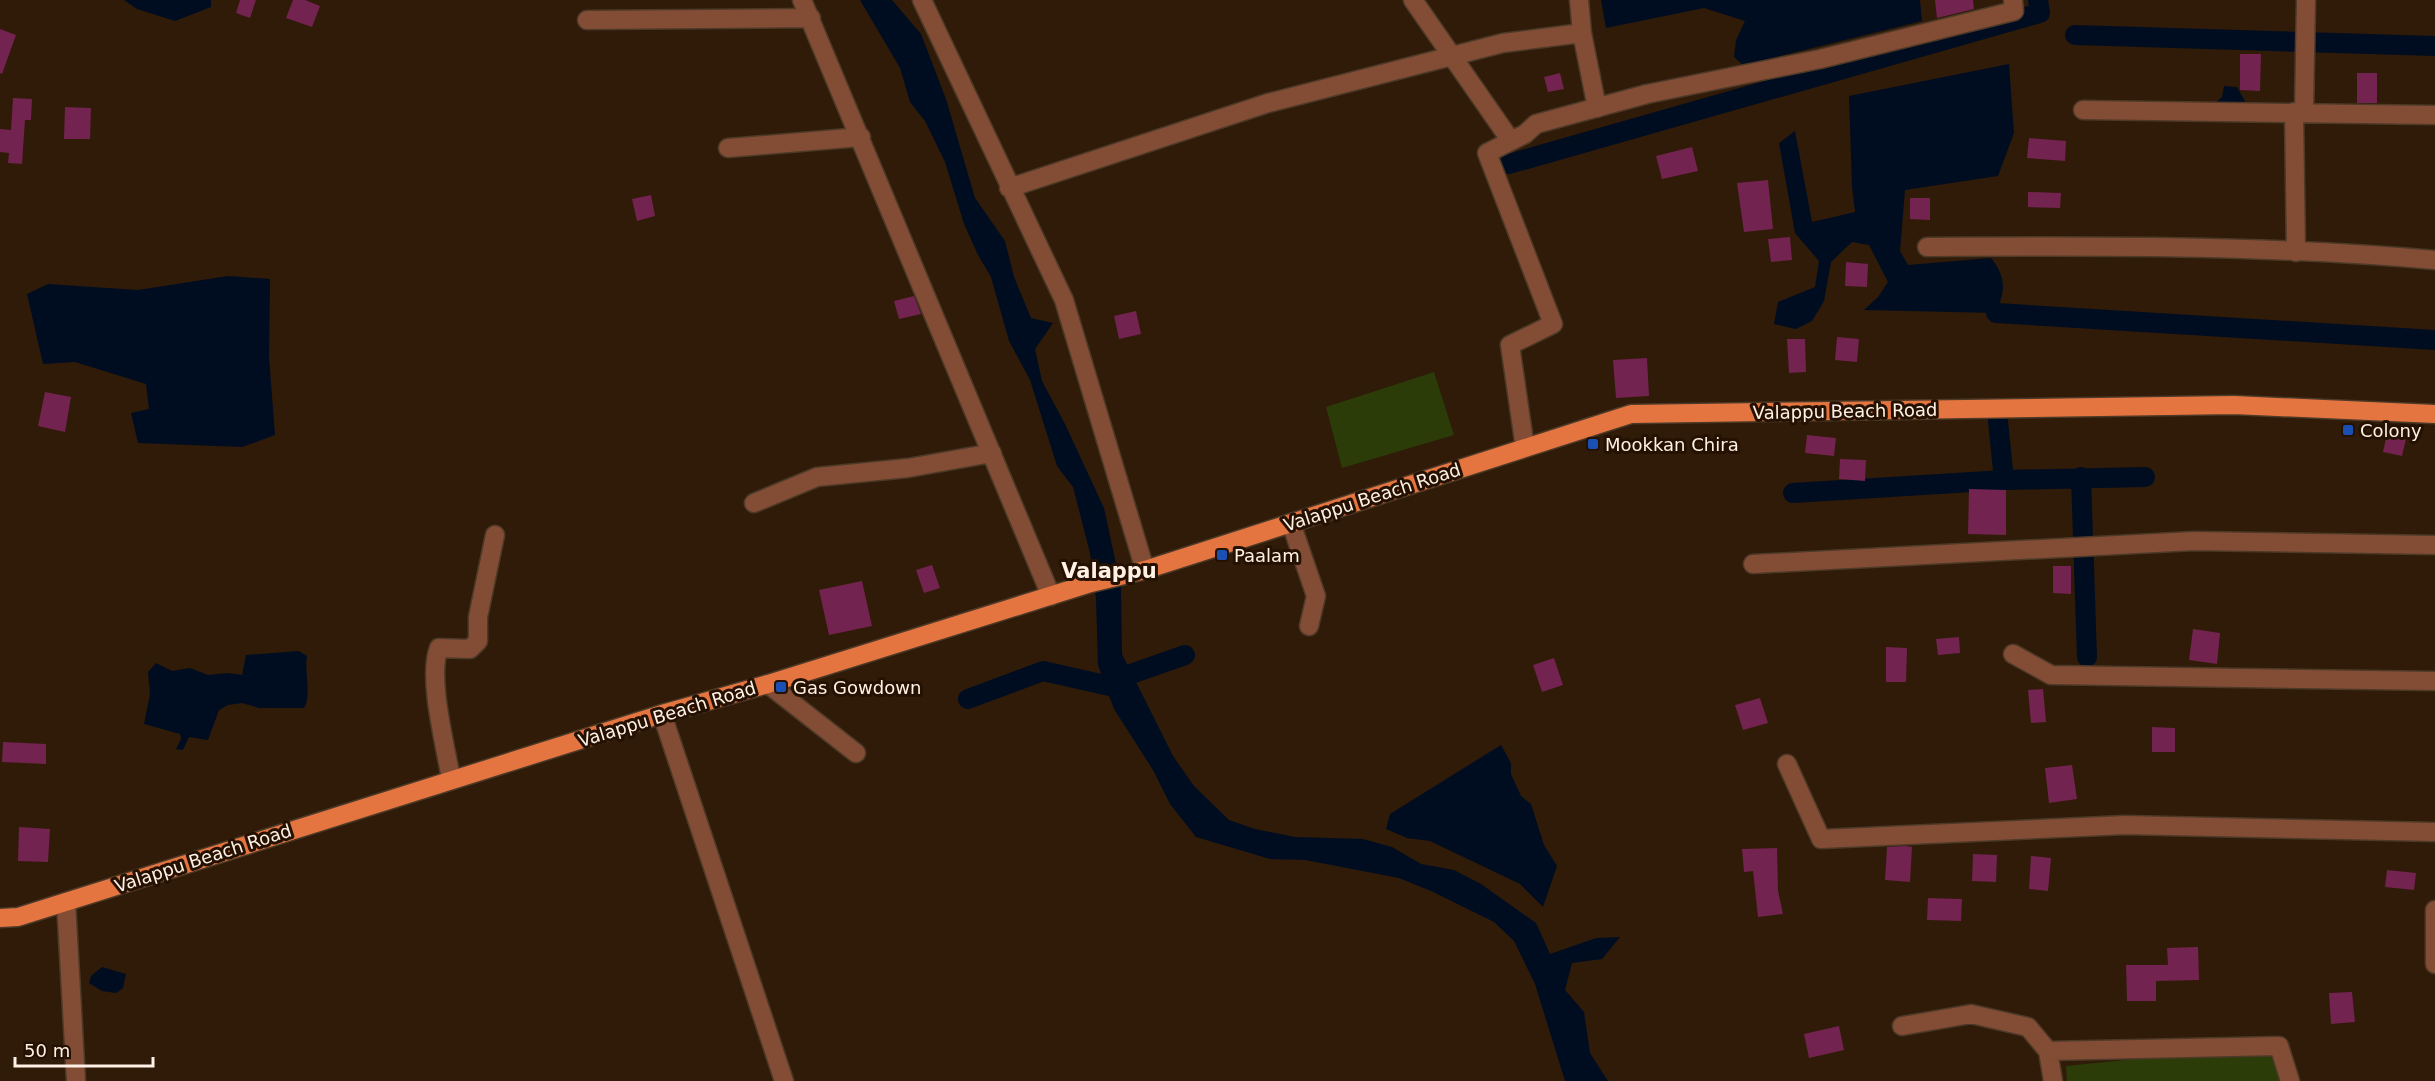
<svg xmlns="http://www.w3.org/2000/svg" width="2435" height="1081" font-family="'DejaVu Sans',sans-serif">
<rect width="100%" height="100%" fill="#2f1b08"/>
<path fill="#2b3c08" d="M1434,372L1454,435L1342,468L1326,407Z
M2253,1047L2277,1056L2282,1081H2067L2066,1066Z"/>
<path fill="#000d21" d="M124,0H211V7L175,21L137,9Z
M860,0H892L921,34L946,99L975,198L1005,241L1014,277L1031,318L1053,323L1035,349L1042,381L1065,424L1104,508L1121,587L1122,654L1173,756L1194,786L1229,820L1255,829L1295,837L1363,839L1392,847L1421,864L1454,870L1481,884L1536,923L1550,954L1596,938L1620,937L1602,959L1572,963L1565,990L1584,1012L1590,1053L1608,1081H1565L1535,984L1514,941L1494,922L1431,891L1399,878L1305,860L1270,859L1196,837L1170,804L1153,770L1114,709L1098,665L1096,599L1090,553L1073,487L1057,466L1030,380L1009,341L991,277L978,255L964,224L945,162L925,121L910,102L900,68Z
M1601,0H1920L1922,21L1743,65L1734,57L1736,40L1745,21L1704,8L1606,28Z
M2009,64L2014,133L1998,176L1905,190L1900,251L1908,265L1991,258C2007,278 2005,291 1996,313L1864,310L1878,297L1888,282L1869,245L1852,242L1831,262L1824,301L1812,321L1796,329L1774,324L1778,302L1815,287L1819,261L1795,233L1779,143L1795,131L1812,222L1855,212L1852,187L1849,96Z
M2224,86L2237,87L2246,103L2211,107L2222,97Z
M228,276L270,279L269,357L275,435L242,447L138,443L131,413L149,409L146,384L75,362L43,364L27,294L48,284L138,290Z
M299,651L307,656C304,671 312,695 304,708H259L242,703L228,705L219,710L208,740L189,737L183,750L176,749L181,739L180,734L144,724L150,694L148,672L156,663L172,671L190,668L208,675L228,673L242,675L246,655Z
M1501,745L1511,763V774L1521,796L1531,804L1544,845L1557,866L1543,907L1520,884L1430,841L1407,838L1386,829L1390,814Z
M102,967L126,974L123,988L116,993L102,991L89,983L91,976Z"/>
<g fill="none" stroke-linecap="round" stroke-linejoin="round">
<path stroke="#000d21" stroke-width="20" d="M2075,35L2435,46
M1509,164L2040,13L2038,0
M1996,313L2435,340
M2081,477L2087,657
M2004,480L2145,477
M1793,493L2004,480L1998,421
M1111,681L1185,655
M968,699L1043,671L1114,687L1124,700"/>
</g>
<path fill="#73234f" d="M240,0H256L250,18L236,13Z
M293,0H305L320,6L312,27L286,18Z
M1935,0H1973L1974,9L1937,18Z
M0,29L16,35L2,74L0,73Z
M2240,54H2261L2260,91L2240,90Z
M1560,73L1564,89L1548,92L1544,77Z
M2357,73H2377V103H2357Z
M13,98L32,99L31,120H25L22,164L8,163L9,153L0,152V129L11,130Z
M65,107L91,108L90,139H64Z
M2029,138L2066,141L2065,161L2027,158Z
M1692,147L1698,171L1662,179L1656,156Z
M1768,180L1773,229L1744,232L1737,183Z
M2028,192L2061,193L2060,208L2028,207Z
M651,195L655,216L637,221L632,199Z
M1910,198H1930V220L1910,219Z
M1790,237L1792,260L1771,262L1768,239Z
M1846,262L1868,264L1867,287L1845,286Z
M914,296L921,314L899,319L894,301Z
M1136,311L1141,334L1119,339L1114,316Z
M1837,337L1859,339L1857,362L1835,360Z
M1787,339H1805L1806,372L1789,373Z
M1647,358L1649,396L1616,398L1613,360Z
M45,392L71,397L65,432L38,426Z
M2387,434L2406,439L2402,456L2383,452Z
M1807,435L1836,438L1834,456L1805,453Z
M1840,459L1866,460L1865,481L1839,479Z
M1969,489L2006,490V535L1968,534Z
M932,565L940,588L924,593L916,570Z
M2053,566H2071V594L2053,593Z
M862,581L872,626L829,635L819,590Z
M2193,629L2220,633L2217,664L2189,660Z
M1959,637L1960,653L1938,655L1936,639Z
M1886,647L1907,648L1906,682H1886Z
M1554,658L1563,685L1542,692L1533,665Z
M2043,689L2046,722L2031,723L2028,690Z
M1760,698L1768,723L1743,730L1735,705Z
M2152,727L2175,728V752H2152Z
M3,742L46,744V764L2,762Z
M2072,765L2077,799L2049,803L2045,768Z
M19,827L50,829L48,862L18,861Z
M1905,846L1912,847L1910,882L1885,880L1887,847Z
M1777,848L1778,891L1783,914L1758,917L1753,871L1744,872L1742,849Z
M1973,854L1997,855L1996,882L1972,881Z
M2031,856L2051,858L2048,891L2029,889Z
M2387,870L2416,873L2414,890L2385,887Z
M1928,898L1962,899L1961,921L1927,920Z
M2198,947L2199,980L2156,981V1001H2127L2126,965H2168L2167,948Z
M2352,992L2355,1022L2331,1024L2329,993Z
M1839,1026L1844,1050L1809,1058L1804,1034Z"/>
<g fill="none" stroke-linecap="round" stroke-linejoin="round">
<g stroke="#4c3927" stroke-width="21">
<path id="minor" d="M802,0L1051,596
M922,0L1064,300L1145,570
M1413,0L1511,141
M587,20L811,18
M1582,33L1597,108
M2083,110L2435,115
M2294,112L2296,252
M2304,112L2306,0
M728,148L861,137
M1009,188L1268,103L1503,43L1582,33L1579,0
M1927,247C2096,246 2267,245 2435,260
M1525,448L1510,345L1553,324L1487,153L1525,134L1536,124L1647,94L1820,59L2014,11L2013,0
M754,503L817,477L908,468L992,453
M1291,523L1316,596L1309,626
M1753,564L2194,541L2435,545
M2013,654L2051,675L2435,681
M768,684L856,753
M662,714L784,1081
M1787,764L1821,839L2125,825L2435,832
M451,779C446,748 427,677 439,648L470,649L478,641V617L495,535
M66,902L76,1081
M2435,910V964
M1902,1026L1971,1014L2028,1027L2048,1051L2053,1081
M2048,1051L2279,1046L2290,1081"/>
</g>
<g stroke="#4c3927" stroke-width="21">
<path id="major" d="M0,918L18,917L662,714L768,684L1091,583L1145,570L1631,414L2234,405L2435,414"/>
</g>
<use href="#minor" stroke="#834c34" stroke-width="18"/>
<use href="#major" stroke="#e57540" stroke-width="18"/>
</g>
<g fill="#1a4fb4" stroke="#251101" stroke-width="2">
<rect x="2342" y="424" width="12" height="12" rx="3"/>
<rect x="1587" y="438" width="12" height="12" rx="3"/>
<rect x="1216" y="549" width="12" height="12" rx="3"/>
<rect x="775" y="681" width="12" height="12" rx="3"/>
</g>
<g text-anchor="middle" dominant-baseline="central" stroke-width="6" stroke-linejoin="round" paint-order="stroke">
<g font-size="18" fill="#fff1e5" stroke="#251101">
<text transform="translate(1845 411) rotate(-1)">Valappu Beach Road</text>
<text transform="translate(1372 497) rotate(-18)">Valappu Beach Road</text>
<text transform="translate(667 714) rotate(-17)">Valappu Beach Road</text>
<text transform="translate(203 858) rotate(-18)">Valappu Beach Road</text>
</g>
<g font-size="18" fill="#fff1e5" stroke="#251101" text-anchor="start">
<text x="2360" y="430">Colony</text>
<text x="1605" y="444">Mookkan Chira</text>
<text x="1234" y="555">Paalam</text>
<text x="793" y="687">Gas Gowdown</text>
</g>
<g font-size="21" font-weight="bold" fill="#fff1e5" stroke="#251101">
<text x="1109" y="571">Valappu</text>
</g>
</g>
<path d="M15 1057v9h138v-9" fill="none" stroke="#fff1e5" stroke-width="3"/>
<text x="24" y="1057" font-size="18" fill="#fff1e5" stroke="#251101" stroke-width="4.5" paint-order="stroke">50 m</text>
</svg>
